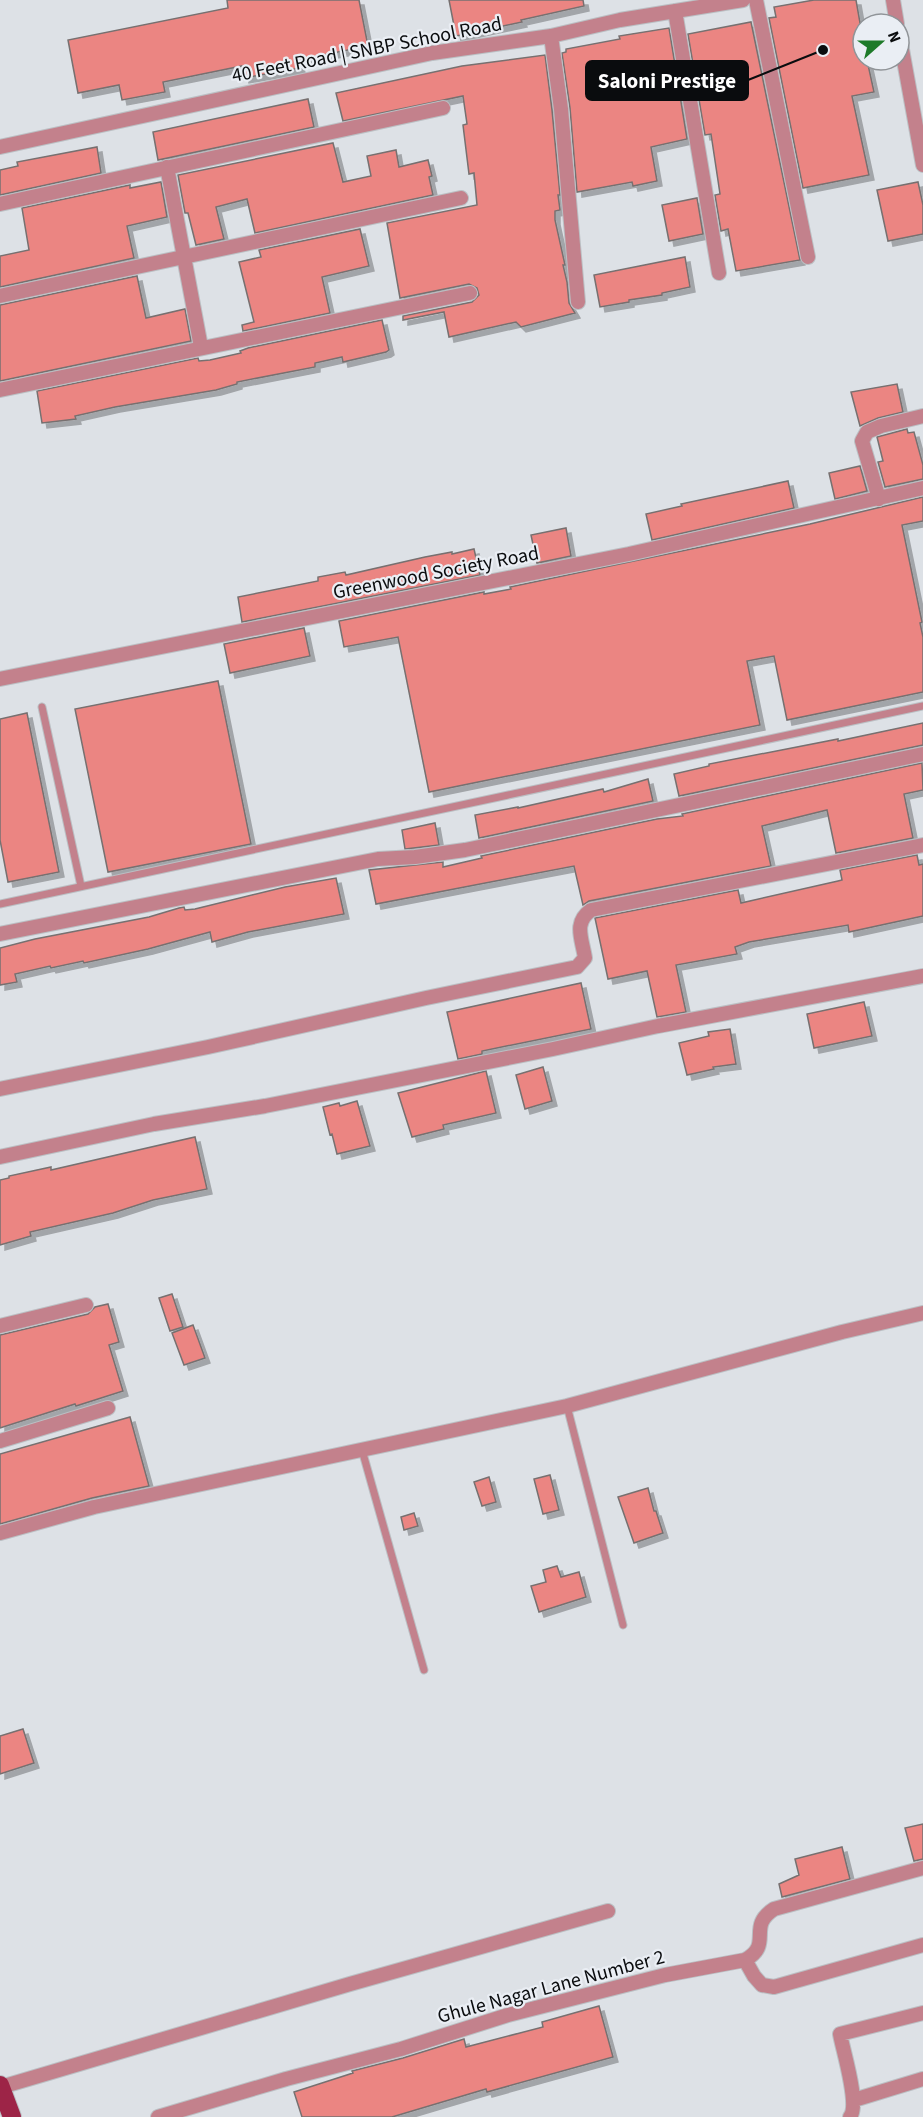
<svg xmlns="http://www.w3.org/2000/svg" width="923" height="2117" font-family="'Source Sans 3',sans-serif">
<defs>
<filter id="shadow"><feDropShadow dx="5" dy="5" stdDeviation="0" flood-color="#0004"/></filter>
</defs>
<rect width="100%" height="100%" fill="#dde1e6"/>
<path fill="#eb8582" stroke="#777070" stroke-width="1.5" filter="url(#shadow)" d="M227,0H359L368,46L298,60L300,68L244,78L242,66L163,82L165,92L122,100L119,85L78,93L68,40L228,8Z
M449,0H583L584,6L521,20L522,22L456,36Z
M814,0H856L863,40V60H867L874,92L852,96L869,175L803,188L769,18L776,17L774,7Z
M751,22L800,260L736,271L728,229L721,231L715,195L720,194L711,134L705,135L688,34Z
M669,28L687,139L651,147L657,181L633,186L632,182L577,192L570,108L562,53L566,52V49L620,39L619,36Z
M545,55L552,110L560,195H558L560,210L555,211V220L565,265H563L567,282L569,303L575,313L521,327L516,322L449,337L444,312L403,320V316L472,302L479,295L477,288L469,284L400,298L387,223L477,205L474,173L469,174L463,125L467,124L463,96L343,121L336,93L462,66Z
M308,99L314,127L158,160L153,132Z
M333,143L343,182L371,176L367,156L396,150L399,167L428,160L432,176L429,177L433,195L255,233L247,199L216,207L224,239L196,245L188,213H185L178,175Z
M97,147L101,173L0,195V170L18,166L17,162Z
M161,182L167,217L127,226L134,258L0,287V256L29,250L22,208L130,185V188Z
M918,182L923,205V234L888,241L877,190Z
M697,198L703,234L669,241L662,205Z
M360,229L369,266L322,277L330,313L243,331L242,325L254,322L239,262L261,257L259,250Z
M685,257L690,287L662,293V295L629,300V302L600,307L594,275Z
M137,276L146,318L185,309L191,341L0,381V305Z
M382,320L389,350L386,352L343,362L342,357L315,363V367L237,382V384L216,390L115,407L75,416L76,419L42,423L37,391L198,358L199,361L210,360L241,353L240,351L248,348Z
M897,384L903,412L878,418L860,426L851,392Z
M907,429L908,433L914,432L923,465V479L885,487L878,462L883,461L877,437Z
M860,466L867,491L835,499L829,473Z
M788,481L794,508L652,540L646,514L682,506L681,504Z
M923,497V521L902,525L922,622L920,623L923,637V692L787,720L774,656L747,661L760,725L429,792L398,637L344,647L339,621L484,592V594L511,589L510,587L810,524Z
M566,528L571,556L537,563L531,535Z
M474,549L480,575L242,622L238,597L318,581V577L345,572L346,575L425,557L452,552V554Z
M304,628L310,656L230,673L224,644Z
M218,681L251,844L108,872L75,709Z
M27,713L59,872L8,882L0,840V719Z
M923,723V745L679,796L674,774L709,766V764L838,739V741Z
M922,763L923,790L904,794L913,838L836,853L827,810L762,826L771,866L589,901L583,905L574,866L376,904L369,870L443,862V867L482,858L481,856L657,819L683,816L682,814Z
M648,779L653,801L479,838L475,815L518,807V808L603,789L604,792Z
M435,823L439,845L405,849L402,830Z
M917,855L919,865L923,864V916L849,932L848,925L749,942L735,947L737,954L676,965L686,1012L657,1017L647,971L608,979L595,918L738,890L741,903L838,881L842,880L840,870Z
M336,878L344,914L248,932L212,942L210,932L148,949L84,963L83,961L51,968L50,966L15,974L17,982L0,985V948L35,939L149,917L179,908L184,907L185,910L195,909L285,887Z
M581,983L591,1029L482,1051V1054L458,1059L447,1012Z
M864,1002L872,1036L814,1048L807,1014Z
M730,1029L736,1064L713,1067L714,1069L687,1075L679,1043L709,1036L708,1032Z
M543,1067L552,1101L525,1109L516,1075Z
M486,1071L496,1113L443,1125L444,1129L412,1137L398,1093Z
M357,1101L370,1146L337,1154L332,1134L330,1135L323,1107L339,1103L340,1106Z
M195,1137L207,1189L153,1200L113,1213L30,1232L31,1236L0,1245V1180L9,1178V1176L51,1167V1170Z
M172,1294L183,1327L170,1331L159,1298Z
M108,1304L119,1342L109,1345L123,1391L76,1406L75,1404L0,1428V1335L88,1314L95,1307Z
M193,1325L205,1358L184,1365L172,1333Z
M130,1417L149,1486L92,1498L0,1524V1454Z
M550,1475L559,1510L543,1514L534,1479Z
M489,1477L496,1502L482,1506L474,1482Z
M648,1488L654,1511H656L663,1533L634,1543L618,1497Z
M414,1513L418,1526L404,1530L401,1517Z
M557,1566L561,1577L579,1572L586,1597L539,1612L531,1586L546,1582L543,1570Z
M23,1729L34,1763L0,1774V1736Z
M923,1824V1859L914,1861L905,1828Z
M842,1847L850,1879L782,1897L779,1884L799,1875L795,1859Z
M599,2006L613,2057L487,2092L486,2089L392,2117H302L294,2092L353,2073L352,2071L403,2058L464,2039L466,2047L543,2027L542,2022Z"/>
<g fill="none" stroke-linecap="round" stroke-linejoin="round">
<g stroke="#bbbfc3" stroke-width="9">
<path id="lane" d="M42,707L81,886
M0,904L923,706
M567,1406L623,1625
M362,1450L424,1670"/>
</g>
<g stroke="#bbbfc3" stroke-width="16">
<path id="street" d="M756,0L808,257
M893,0L897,24
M675,11L719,273
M899,33L923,165
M551,36L561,109L578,302
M0,147L432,53L551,36L620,20L743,0
M167,167L201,347
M0,204L443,108
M0,296L461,198
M0,390L470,293
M879,499L862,441L867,432L881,426L923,416
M0,679L629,554L923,488
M0,934L378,859L415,857L465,850L923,754
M0,1089L208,1047L426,998L577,967L585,958C582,938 573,923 591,910L923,845
M0,1157L154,1124L265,1106L553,1049L658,1026L923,976
M0,1326L86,1305
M0,1441L108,1408
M0,1533L94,1507L567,1406L842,1332L923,1313
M745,1960L754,1976L762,1985L774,1987L923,1945
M1,2087L350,1984L608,1911
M854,2100L923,2079
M158,2117L286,2079L401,2049L508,2015L665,1975L745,1960C774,1944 746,1927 774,1909L923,1868
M850,2117C860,2104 843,2051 840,2034L923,2013"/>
</g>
<g stroke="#bbbfc3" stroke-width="20">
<path id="primary" d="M0,2085L12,2117"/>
</g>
<use href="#lane" stroke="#c3818c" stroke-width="7"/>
<use href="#street" stroke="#c3818c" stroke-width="14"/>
<use href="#primary" stroke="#9d2447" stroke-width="18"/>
</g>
<g text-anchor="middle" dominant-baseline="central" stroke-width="4.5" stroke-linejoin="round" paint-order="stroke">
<g font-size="20" fill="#0a0c0e" stroke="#eaeef4">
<text transform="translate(367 50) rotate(-11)">40 Feet Road | SNBP School Road</text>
<text transform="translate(436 573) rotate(-11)">Greenwood Society Road</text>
<text transform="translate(551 1987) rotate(-15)">Ghule Nagar Lane Number 2</text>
</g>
</g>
<path fill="none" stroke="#0a0c0e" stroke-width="2" d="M823 50L748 80"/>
<circle fill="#0a0c0e" stroke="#eaeef4" stroke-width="2" cx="823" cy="50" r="6"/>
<rect fill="#0a0c0e" stroke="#0a0c0e" stroke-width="2" x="586" y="61" width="162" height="39" rx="6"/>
<g font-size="21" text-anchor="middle" font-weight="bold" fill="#fff">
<text x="667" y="88">Saloni Prestige</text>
</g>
<g transform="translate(881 42) rotate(69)"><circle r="28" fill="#eaeef4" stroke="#909498" stroke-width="1.5"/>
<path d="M0-4.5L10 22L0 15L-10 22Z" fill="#1e7a29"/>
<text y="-9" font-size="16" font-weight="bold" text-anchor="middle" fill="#0a0c0e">N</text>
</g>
</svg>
